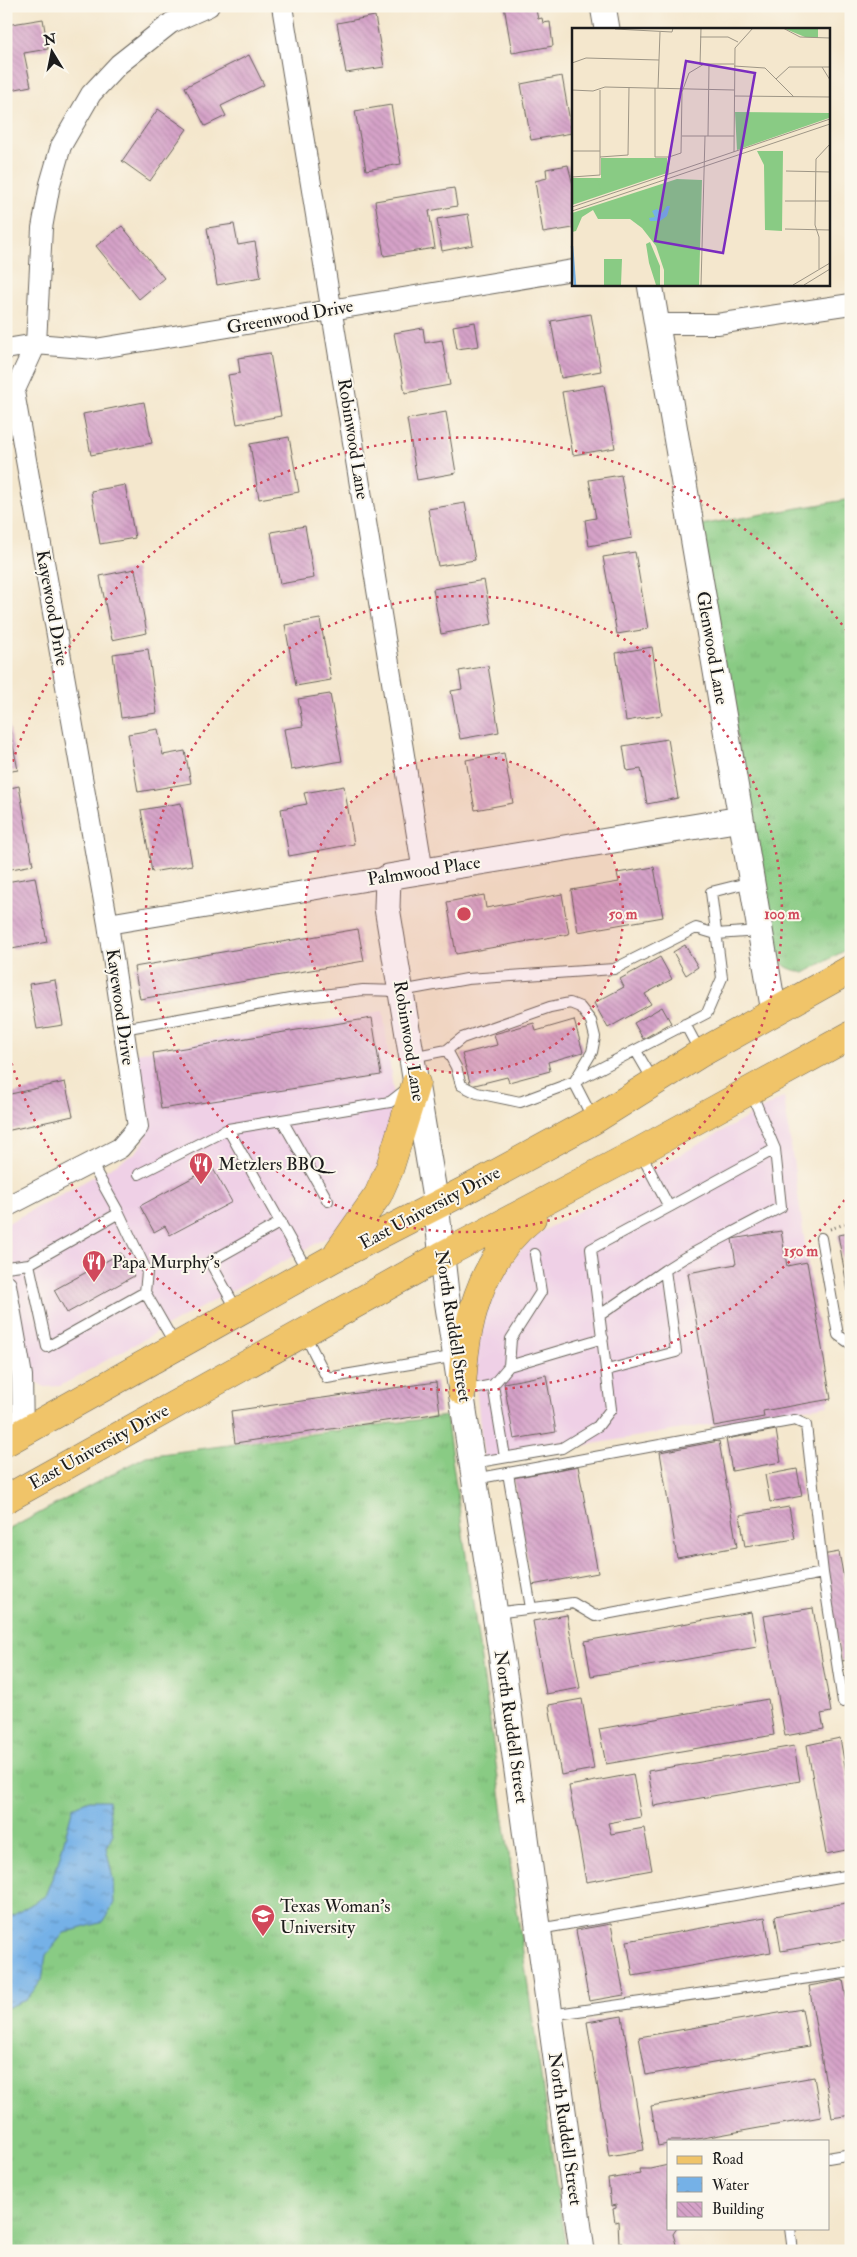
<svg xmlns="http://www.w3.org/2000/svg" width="857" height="2257" font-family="'IM FELL Double Pica',serif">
<defs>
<pattern id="grass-tufts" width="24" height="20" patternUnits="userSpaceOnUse" patternTransform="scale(1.25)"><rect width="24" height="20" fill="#89cb84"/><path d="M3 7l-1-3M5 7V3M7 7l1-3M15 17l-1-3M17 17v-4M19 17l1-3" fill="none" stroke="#76ae71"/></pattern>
<pattern id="water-ripples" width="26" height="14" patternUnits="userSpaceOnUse" patternTransform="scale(1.25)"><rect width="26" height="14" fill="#75b1e7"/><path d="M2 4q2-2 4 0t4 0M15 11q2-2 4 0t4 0" fill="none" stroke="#5f8fba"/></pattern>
<pattern id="building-back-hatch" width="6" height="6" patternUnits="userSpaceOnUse" patternTransform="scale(1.25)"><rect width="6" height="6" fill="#d5a2c8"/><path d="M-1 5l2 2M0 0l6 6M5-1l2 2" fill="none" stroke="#b68bab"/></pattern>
</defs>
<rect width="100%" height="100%" fill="#fbf7ec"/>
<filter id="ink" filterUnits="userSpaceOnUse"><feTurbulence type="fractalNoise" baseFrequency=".02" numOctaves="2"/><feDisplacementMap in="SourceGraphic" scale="10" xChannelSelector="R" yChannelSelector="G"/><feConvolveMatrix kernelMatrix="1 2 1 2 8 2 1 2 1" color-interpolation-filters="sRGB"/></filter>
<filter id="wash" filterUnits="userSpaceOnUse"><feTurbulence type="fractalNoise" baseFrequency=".0096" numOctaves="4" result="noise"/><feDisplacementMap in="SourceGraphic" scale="20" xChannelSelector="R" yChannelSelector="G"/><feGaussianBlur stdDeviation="1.12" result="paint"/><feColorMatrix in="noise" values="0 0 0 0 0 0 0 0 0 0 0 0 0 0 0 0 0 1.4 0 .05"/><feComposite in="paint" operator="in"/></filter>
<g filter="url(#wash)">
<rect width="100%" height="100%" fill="#f4e7cd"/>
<path fill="#efd0e6" d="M383,1011L393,1090L390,1136L384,1164L345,1225L333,1234L60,1386L45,1387L34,1381L28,1370L15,1302V1269L6,1224L115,1165L135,1153L143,1143L148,1129V1118L136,1053Z
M784,1097L828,1405L484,1462L473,1357L479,1320L495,1293L511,1261L534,1236Z"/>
<path fill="url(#grass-tufts)" stroke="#527450" d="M851,499V947L804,973C786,968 780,966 774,948L700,525Z
M446,1416L566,2251H6V1531L146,1456Z"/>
<path fill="url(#water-ripples)" stroke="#486682" d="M89,1800H108L113,1834L106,1847L113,1879L114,1903L103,1922L64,1933L46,1955L42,1980L26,2000L6,2008V1915L12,1916L45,1896L58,1863L73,1807Z"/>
<g id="blocks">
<path fill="url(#building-back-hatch)" d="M504,6H535L538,19L542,18L543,23L550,22L553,46L512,53Z
M375,16L384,67L346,73L337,23Z
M43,19L48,49L24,53L31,86L6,91V68H9L6,56V25Z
M249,55L264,85L221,106L226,116L205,126L185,87Z
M562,76L572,133L531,140L521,84Z
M391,105L401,164L366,170L355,111Z
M158,109L187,129L150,181L122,161Z
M568,165L573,185V228L543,233L535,181L547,178L546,169Z
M454,188L457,206L429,211L435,248L384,256L375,201Z
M468,214L473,245L442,251L437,219Z
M234,224L238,245L255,242L261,277L217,285L207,228Z
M122,226L164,278L139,299L96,246Z
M591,314L601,371L561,378L551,321Z
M475,322L479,346L457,349L453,326Z
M423,328L425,343L442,340L450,385L405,393L394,333Z
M270,353L281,416L237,424L228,375L240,373L238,358Z
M604,385L615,448L573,455L562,392Z
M144,402L152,443L91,455L83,414Z
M446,412L456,473L417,480L407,419Z
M289,437L299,492L259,499L250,444Z
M621,475L632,538L589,546L585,520L596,518L589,480Z
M125,485L135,538L100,544L91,491Z
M465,503L475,560L438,566L428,509Z
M305,526L314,578L280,584L271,532Z
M635,552L648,629L617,634L603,557Z
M135,569L147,633L112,640L100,576Z
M484,580L492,624L441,634L433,589Z
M320,619L331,680L296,686L285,625Z
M652,647L662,715L626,721L616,653Z
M148,649L157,713L121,718L113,654Z
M488,666L499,732L460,739L451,691L462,689L459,671Z
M330,694L342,761L291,770L284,729L303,726L298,699Z
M6,711L18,770L6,772Z
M158,729L163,755L185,751L191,783L138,792L128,734Z
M668,739L678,798L647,804L641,769L627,771L623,746Z
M504,753L513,803L475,810L466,760Z
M19,786L33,865L6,870V789Z
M344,786L354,844L289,856L281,809L307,804L304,793Z
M181,803L192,865L152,872L141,810Z
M654,867L663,917L578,932L571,890L619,882L617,873Z
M35,877L47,942L12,949L6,915V882Z
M562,894L569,934L456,954L447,902L484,895L486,908Z
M358,929L364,961L140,999L134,967Z
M685,945L698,967L686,975L673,952Z
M660,957L672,979L645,994L651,1004L608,1028L594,1003L624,987L620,979Z
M55,980L63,1025L37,1029L29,984Z
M662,1007L671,1023L643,1039L634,1023Z
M372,1018L381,1075L161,1109L153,1053Z
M574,1020L583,1052L548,1062L550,1071L509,1082L507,1077L471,1086L462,1054L497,1045L494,1034L534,1023L536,1031Z
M65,1082L73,1116L6,1131V1095Z
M212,1167L232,1202L170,1235L165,1226L154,1232L140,1206Z
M781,1231L787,1266L807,1262L831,1399L763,1411L764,1417L714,1426L688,1273L736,1264L732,1239Z
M851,1233V1303H850L838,1235Z
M121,1253L134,1276L67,1313L54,1290Z
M546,1375L556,1432L514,1439L504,1383Z
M436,1382L440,1413L235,1443L231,1411Z
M776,1430L781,1462L732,1471L726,1439Z
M719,1441L737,1547L677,1558L660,1452Z
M578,1466L598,1573L532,1585L513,1478Z
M797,1469L802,1496L770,1502L765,1475Z
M789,1507L795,1539L745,1547L740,1515Z
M839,1552L851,1617V1660L841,1661L822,1555Z
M813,1608L831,1712L821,1714L824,1729L785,1736L764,1616Z
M751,1612L757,1647L591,1676L585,1641Z
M567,1615L580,1688L546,1694L533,1621Z
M582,1699L594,1769L561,1775L549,1705Z
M768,1699L774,1735L606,1764L599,1729Z
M840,1738L851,1800V1849L826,1854L807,1745Z
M794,1746L800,1781L654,1806L648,1771Z
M633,1774L641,1817L608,1823L611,1834L644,1828L652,1870L586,1882L569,1786Z
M851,1902V1939L781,1951L775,1916Z
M765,1917L771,1952L633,1976L627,1941Z
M611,1924L624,1995L589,2001L576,1930Z
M843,1980L851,2023V2115L832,2118L809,1986Z
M802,2009L809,2046L646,2075L639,2037Z
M622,2016L644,2150L609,2156L587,2022Z
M814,2077L821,2117L686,2141H668V2144L658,2146L651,2106Z
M668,2165V2228H677L673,2234L678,2251H620V2248L623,2247L622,2243H619L618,2221L615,2222L613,2209L616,2208V2205L611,2206L608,2179L640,2174L639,2169H650Z"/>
</g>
</g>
<g filter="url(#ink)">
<use href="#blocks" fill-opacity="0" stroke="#68635a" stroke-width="1"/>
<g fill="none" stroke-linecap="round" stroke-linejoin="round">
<g stroke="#68635a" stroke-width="12">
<path id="service" d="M685,1024L700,1052
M123,1029L290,999L363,990L401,991L467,979L614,969L696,928L716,934L760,931
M636,1051L654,1082
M412,1057L447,1050L456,1067L461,1085L477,1093L520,1102L574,1082L592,1052L595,1037L591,1021L580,1007L570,1003L550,1007L462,1038L447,1050
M751,1092L775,1149
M593,1119L574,1082L707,1013L722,978L711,892L751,882
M282,1120L328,1201
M228,1129L308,1272
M91,1163L119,1213L29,1264L47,1347L145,1292L176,1346
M139,1174L228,1129L390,1102L408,1088
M119,1213L147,1272L145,1292
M821,1238L838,1335L851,1344
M535,1254L541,1292L511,1339L509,1366L603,1338
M6,1267L29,1264
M665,1270L684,1258L781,1207L775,1149L669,1207
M237,1310L210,1262L281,1222
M600,1315L665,1270L676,1352L607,1370
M304,1333L327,1378L457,1356
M493,1385L505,1457
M463,1391L493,1385L509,1366
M473,1463L562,1448L598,1426L611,1409L591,1249L669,1207L640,1152
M508,1473L531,1608
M475,1479L795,1420L806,1425L823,1573
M495,1613L573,1603L595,1616L823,1573L843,1702
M539,1929L851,1875
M550,2015L851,1972
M828,2158L851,2154
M790,2228L793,2251"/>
</g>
<g stroke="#68635a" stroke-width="22">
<path id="minor" d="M282,6L423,872
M657,324H717L851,304
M6,349L36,344L95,349L573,270
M108,924L388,877
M6,1207L120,1148L138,1127L108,924L14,392L36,344L42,228L50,184L61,146L91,94L119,64L171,23L209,6
M6,1285L22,1376L23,1433"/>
</g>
<g stroke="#68635a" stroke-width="27">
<path id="tertiary" d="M603,6L607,29
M650,284L774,1012
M582,2251L501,1653L446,1293L436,1204L387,908L388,877L741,819"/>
</g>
<g stroke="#68635a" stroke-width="29">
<path id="primary" d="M338,1252L378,1195L389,1170L416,1083
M462,1391C464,1326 479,1260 532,1218
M6,1442L332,1259L466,1190L594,1120L701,1053L851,969
M6,1499L441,1256L640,1151L851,1035"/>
</g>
<path stroke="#68635a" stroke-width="3" stroke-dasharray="1 4" stroke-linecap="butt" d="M830,1229L851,1222"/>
<use href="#service" stroke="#fff" stroke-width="10"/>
<use href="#minor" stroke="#fff" stroke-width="20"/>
<use href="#tertiary" stroke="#fff" stroke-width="25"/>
<use href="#primary" stroke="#f0c469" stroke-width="28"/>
</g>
</g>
<circle cx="464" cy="914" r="159" fill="#d1495b" fill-opacity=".12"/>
<g fill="none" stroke="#d1495b" stroke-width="2.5" stroke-dasharray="2.5 5">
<circle cx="464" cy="914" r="159"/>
<circle cx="464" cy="914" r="318"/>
<path d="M849 1194A476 476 0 0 1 6 1045M6 783A476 476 0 0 1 849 634"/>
</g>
<defs>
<g id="restaurant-pin" transform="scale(1.25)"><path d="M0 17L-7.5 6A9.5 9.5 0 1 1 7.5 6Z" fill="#d1495b" stroke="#fbf7ec"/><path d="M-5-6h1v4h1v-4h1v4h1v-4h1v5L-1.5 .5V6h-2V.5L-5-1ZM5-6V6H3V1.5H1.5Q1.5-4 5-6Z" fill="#fff"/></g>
<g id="university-pin" transform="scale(1.25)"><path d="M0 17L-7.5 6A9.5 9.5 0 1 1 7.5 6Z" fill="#d1495b" stroke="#fbf7ec"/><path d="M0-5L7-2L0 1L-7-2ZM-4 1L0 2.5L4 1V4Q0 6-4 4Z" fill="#fff"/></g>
</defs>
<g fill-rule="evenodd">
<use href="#restaurant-pin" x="201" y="1164"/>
<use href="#restaurant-pin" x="94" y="1262"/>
<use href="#university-pin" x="263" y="1916"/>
</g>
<g text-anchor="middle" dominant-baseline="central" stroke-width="4" stroke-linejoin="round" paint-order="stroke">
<g font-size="18" fill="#1c1c1c" stroke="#fbf7ec">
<text transform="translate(290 317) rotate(-10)">Greenwood Drive</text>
<text transform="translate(353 439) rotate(81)">Robinwood Lane</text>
<text transform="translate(52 608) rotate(80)">Kayewood Drive</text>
<text transform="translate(712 648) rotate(80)">Glenwood Lane</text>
<text transform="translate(424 871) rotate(-9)">Palmwood Place</text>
<text transform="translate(120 1007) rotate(82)">Kayewood Drive</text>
<text transform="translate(409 1041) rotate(81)">Robinwood Lane</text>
<text transform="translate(430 1208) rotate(-28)">East University Drive</text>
<text transform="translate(453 1326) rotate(81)">North Ruddell Street</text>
<text transform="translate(99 1447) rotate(-29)">East University Drive</text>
<text transform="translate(511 1727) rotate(82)">North Ruddell Street</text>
<text transform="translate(565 2129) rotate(82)">North Ruddell Street</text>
</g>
<g font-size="18" fill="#1c1c1c" stroke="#fbf7ec" text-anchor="start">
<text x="218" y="1164">Metzlers BBQ</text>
<text x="112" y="1262">Papa Murphy's</text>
<text x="280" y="1906">Texas Woman's<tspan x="280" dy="21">University</tspan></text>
</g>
</g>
<g transform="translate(572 28)">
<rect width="258" height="258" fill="#f4e7cd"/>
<path d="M163,84L257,85V90L165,122ZM29,130H95V145L0,177V150H29ZM105,151L130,152L127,257H92V242L84,218L70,200L58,191H26L21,182L10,189L4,203L0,204V185ZM78,214L88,238V257H84L77,235L74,216Z" fill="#89cb84"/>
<path d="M211,0H246V10L233,9ZM185,123H211L210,203L193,202L192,137ZM26,152L29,165L1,171L0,153ZM32,231H50L49,257H32Z" fill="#89cb84"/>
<path d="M95,178H98L95,188L88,193H78L77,190L83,189L80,183L85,181L90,185Z" fill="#75b1e7"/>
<path fill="none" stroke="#75b1e7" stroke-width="2.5" d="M0,218L3,257"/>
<path fill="none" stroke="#9e9686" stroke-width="1" d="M211,0L228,9L258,10M43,1L100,4L101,0M128,9H156L166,14M0,35L14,30L87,32M128,37L129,0M162,38L193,40L222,69M250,39L258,52M204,51L217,39H258M83,60V129H97L109,125L110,64L117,45L132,36H162M86,60L88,4M0,62L21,63L33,59L162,62M162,68L258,69M110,108H162M136,108L137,36M0,123H28M162,124L163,20L181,0M28,129L56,127L57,59M214,143L258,144M96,146L97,129M0,149L28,147V62M213,173H258M0,179L258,91M0,183L258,96M213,201L258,202M247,241V209L243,197L244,131L258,116M129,257L133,108M221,257L258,235M232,257L258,241"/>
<path fill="#7b2cbf" fill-opacity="0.15" stroke="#7b2cbf" stroke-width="2.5" d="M114,33L183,45L151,225L83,213Z"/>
<rect width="258" height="258" fill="none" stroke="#1c1c1c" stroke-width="2.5"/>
</g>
<circle cx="464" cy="914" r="8" fill="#d1495b" stroke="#fbf7ec" stroke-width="2.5"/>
<g font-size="15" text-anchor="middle" font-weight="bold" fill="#d1495b" stroke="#fbf7ec" stroke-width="4" stroke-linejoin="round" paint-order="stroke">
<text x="623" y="919">50 m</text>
<text x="782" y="919">100 m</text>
<text x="801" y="1256">150 m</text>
</g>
<rect width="857" height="2257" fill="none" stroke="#fbf7ec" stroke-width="25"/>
<rect x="667" y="2140" width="162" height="90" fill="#fbf7ec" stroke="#a29f99"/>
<rect x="677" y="2156" width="25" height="8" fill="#f0c469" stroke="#a29f99"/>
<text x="712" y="2164" font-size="15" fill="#1c1c1c">Road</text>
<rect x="677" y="2177" width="25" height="15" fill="url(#water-ripples)" stroke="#a29f99"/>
<text x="712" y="2190" font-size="15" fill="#1c1c1c">Water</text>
<rect x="677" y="2202" width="25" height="15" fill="url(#building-back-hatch)" stroke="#a29f99"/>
<text x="712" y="2214" font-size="15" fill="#1c1c1c">Building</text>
<g transform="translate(52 52) rotate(350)" stroke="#fbf7ec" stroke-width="4" paint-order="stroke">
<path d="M0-4L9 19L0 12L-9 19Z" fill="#1c1c1c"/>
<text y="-8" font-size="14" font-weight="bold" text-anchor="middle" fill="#1c1c1c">N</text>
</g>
</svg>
